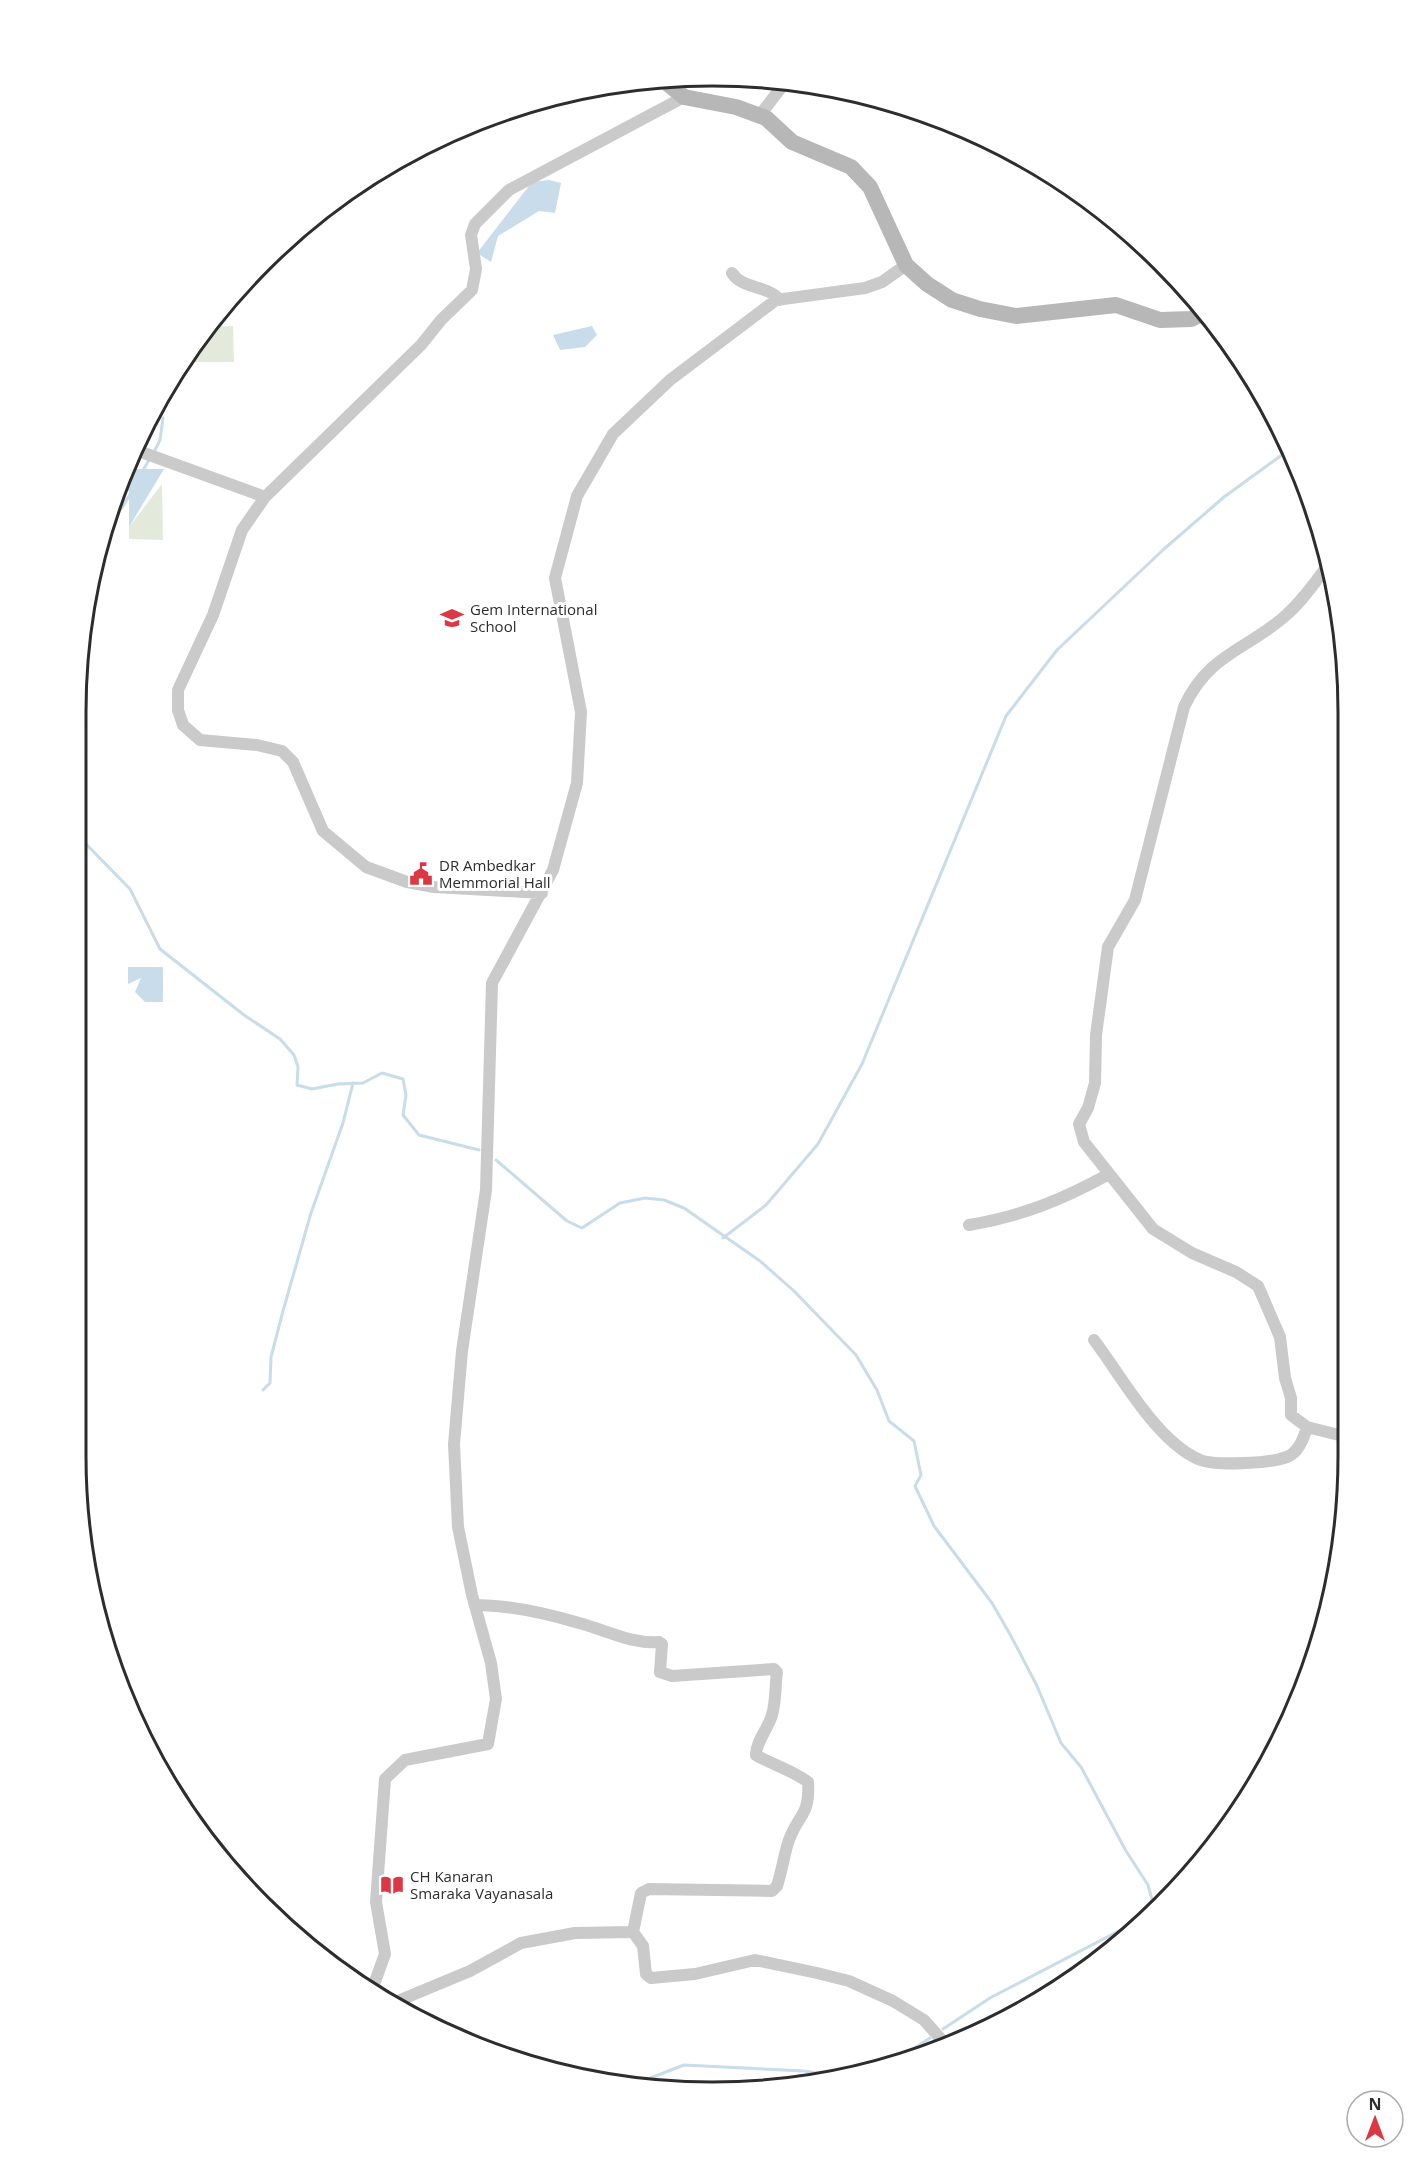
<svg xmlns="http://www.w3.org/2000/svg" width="1423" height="2167" font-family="'Open Sans',sans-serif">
<rect width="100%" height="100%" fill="#fff"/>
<path fill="#e3eadb" d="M208,326H233L234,362H182Z
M162,484L163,540L129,539V527Z"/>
<path fill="#c8dce9" d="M549,180L561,183L555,213L539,211L498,236L491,262L477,253L532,182Z
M592,326L597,335L585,347L560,350L553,335Z
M129,469H164L129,527Z
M128,967H163V1002H145L135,992L141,978L128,984Z"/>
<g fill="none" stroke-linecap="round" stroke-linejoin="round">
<path stroke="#c8dce9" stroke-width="3" d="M164,402L165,386
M154,452L160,440L163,418
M142,472L149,460
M118,488L131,490
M109,521L122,508L130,494
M80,810L85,843L130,889L160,949L244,1015L280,1039L294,1055L298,1067L297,1085L312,1089L338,1084L363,1083L382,1073L403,1079L406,1095L403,1115L419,1135L479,1150
M80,852L85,843
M496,1160L567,1221L582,1228L620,1203L645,1198L664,1200L684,1208L760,1261L794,1291L856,1355L877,1390L889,1421L914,1441L921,1475L915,1486L934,1526L992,1603L1011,1636L1037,1686L1061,1743L1081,1767L1126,1851L1148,1885L1154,1907
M723,1238L766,1205L818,1144L862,1064L1006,716L1057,650L1164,549L1224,497L1290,449
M263,1390L270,1383L271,1357L283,1311L311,1213L343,1123L353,1083
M943,2029L990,1998L1136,1922
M884,2068L930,2038
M635,2084L684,2065L804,2071L835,2076"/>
<path stroke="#cacaca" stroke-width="12" d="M760,115L787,80
M732,273C742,289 767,285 780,300
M133,449L265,497
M1329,564C1315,582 1302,602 1284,617C1244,651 1208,655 1184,707L1135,900L1108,947L1096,1035L1095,1083L1088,1108L1079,1124L1084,1142L1153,1229L1192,1253L1236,1272L1258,1286L1280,1337L1285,1378L1291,1398V1415L1307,1427L1343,1436
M542,893L434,887L407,882L366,867L323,831L293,762L282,751L257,745L200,740L183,725L178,710V690L213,615L242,530L265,497L421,345L441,320L472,290L476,269L471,235L475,224L509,190L684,97
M969,1225C1022,1216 1062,1200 1109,1174
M1094,1340C1122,1377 1156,1440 1198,1459C1212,1466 1247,1463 1262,1462C1291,1459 1299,1455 1307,1427
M475,1605C510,1605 545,1613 579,1623C606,1630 630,1644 659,1642L662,1644L660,1672L672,1676L774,1669L777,1672C775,1686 776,1702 772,1715C768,1729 756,1741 756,1755C773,1765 792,1770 808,1782C810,1816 799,1813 789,1840C784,1854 782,1871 777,1886L772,1891L649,1889L641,1893L633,1932
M372,1990L385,1954L376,1902L385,1779L405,1760L488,1744L496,1699L491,1663L472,1595L458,1527L454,1444L462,1351L486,1190L492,983L553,870L577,783L581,712L555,578L577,496L613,434L670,380L776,300L865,288L882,282L906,265
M393,2003L470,1971L521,1943L575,1933L633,1932L643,1946L646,1974L651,1978L695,1974L755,1960L817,1973L849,1981L893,2001L924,2020L947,2046"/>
<path stroke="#b7b7b7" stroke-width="16" d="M661,78L684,97L736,107L766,118L792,142L851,167L870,187L906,265L927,284L952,300L980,309L1016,316L1116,305L1160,320L1191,319L1205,312"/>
</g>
<defs>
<g id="school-bare" transform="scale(1.8)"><path d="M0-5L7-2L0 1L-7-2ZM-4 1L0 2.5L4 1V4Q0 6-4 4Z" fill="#db3843" stroke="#fff" stroke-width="2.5" paint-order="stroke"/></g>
<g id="civic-bare" transform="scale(1.8)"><path d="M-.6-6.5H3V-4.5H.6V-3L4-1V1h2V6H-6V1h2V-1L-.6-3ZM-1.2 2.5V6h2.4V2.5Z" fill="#db3843" stroke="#fff" stroke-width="2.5" paint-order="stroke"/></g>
<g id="library-bare" transform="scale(1.8)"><path d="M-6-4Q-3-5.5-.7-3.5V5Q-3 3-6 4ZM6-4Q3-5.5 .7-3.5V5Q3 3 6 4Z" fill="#db3843" stroke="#fff" stroke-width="2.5" paint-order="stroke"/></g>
</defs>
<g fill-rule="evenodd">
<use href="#school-bare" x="452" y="618"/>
<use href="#civic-bare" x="421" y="874"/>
<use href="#library-bare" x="392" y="1885"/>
</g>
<g text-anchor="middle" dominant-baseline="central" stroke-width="6" stroke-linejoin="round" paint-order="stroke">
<g font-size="15" fill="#2d2d2d" stroke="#fff" text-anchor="start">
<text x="470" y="609">Gem International<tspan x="470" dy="17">School</tspan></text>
<text x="439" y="865">DR Ambedkar<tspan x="439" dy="17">Memmorial Hall</tspan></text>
<text x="410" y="1876">CH Kanaran<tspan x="410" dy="17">Smaraka Vayanasala</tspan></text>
</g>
</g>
<path d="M0 0H1423V2167H0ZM712 86H712A626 626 0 0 1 1338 712V1456A626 626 0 0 1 712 2082H712A626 626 0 0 1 86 1456V712A626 626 0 0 1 712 86Z" fill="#fff" fill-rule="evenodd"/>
<path fill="none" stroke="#2d2d2d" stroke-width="3" d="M712 86H712A626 626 0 0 1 1338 712V1456A626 626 0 0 1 712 2082H712A626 626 0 0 1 86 1456V712A626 626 0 0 1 712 86Z"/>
<g transform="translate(1375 2119)"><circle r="28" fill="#ffffff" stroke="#ababab" stroke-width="1.5"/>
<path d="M0-4.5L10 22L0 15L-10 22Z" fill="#db3843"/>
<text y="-9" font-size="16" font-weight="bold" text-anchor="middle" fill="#2d2d2d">N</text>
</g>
</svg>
